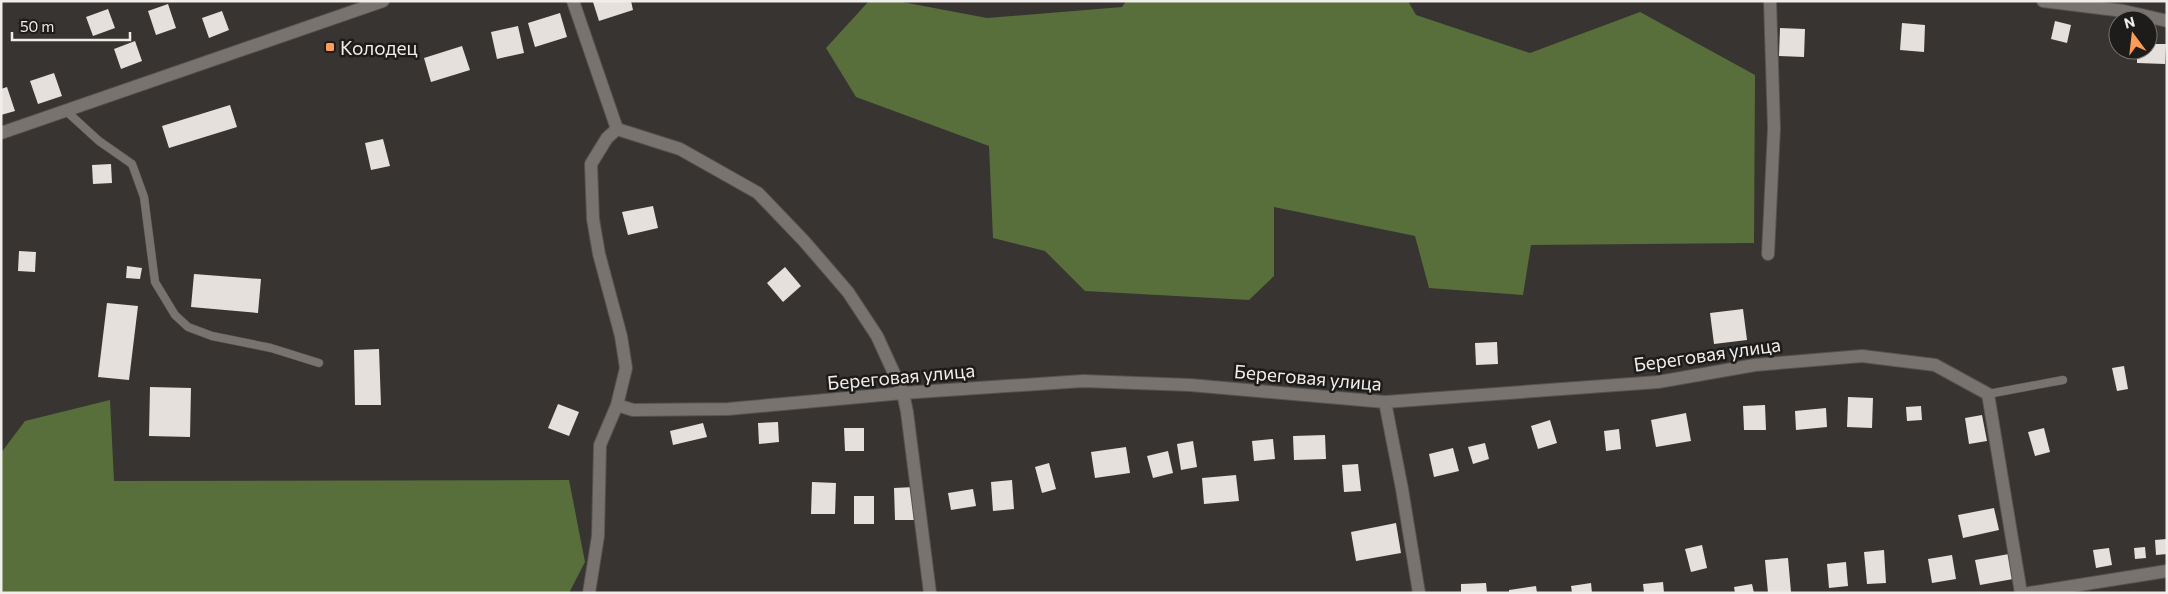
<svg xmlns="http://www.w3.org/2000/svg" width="2168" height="594" font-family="Commissioner,sans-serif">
<rect width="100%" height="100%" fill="#383431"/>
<path fill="#586f3b" d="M869,1H897L987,18L1122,7L1126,1H1408L1416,15L1530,53L1640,12L1755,75L1754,243L1531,245L1523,295L1429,288L1415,236L1274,207V276L1249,300L1085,291L1045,251L993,238L989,146L856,97L826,48Z
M110,400L114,481L569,480L585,562L569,593H1V453L25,421Z"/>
<path fill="#e6e0dc" d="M596,1H631L633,10L599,21L593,2Z
M168,4L176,28L156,35L148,11Z
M108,9L115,28L93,36L86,17Z
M222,11L229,30L209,38L202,18Z
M560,13L567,37L535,47L528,23Z
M2055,21L2071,25L2067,43L2051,39Z
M1902,23L1925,25L1924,52L1900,50Z
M518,26L524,53L497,59L491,32Z
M1780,28L1805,29L1804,57L1779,56Z
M135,41L142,61L121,69L114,49Z
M2148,44H2166L2165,64L2137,63V50H2148Z
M462,46L470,70L431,82L424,58Z
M54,73L62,96L38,104L30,81Z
M7,87L15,111L1,115V89Z
M230,105L237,127L169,148L162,126Z
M383,139L390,166L371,170L365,143Z
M111,164L112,183L93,184L92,165Z
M653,206L658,228L628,235L622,212Z
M19,251L36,252L35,272L18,271Z
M127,266L142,268L140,279L126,278Z
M785,267L801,286L783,302L767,283Z
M194,274L261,279L258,313L191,307Z
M107,303L138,306L129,380L98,377Z
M1743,309L1747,340L1714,344L1710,313Z
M1497,342L1498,364L1476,365L1475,343Z
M379,349L381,405H355L354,350Z
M2124,366L2128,389L2117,391L2112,368Z
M150,387L191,388L190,437L149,436Z
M1848,397L1873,398L1872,428L1847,427Z
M558,404L579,412L569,436L548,428Z
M1765,405L1766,430H1744L1743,406Z
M1921,406L1922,420L1907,421L1906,407Z
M1826,408L1827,427L1796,430L1795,411Z
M1686,413L1691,441L1656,447L1651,420Z
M1982,415L1987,441L1969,444L1965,418Z
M1550,420L1557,443L1538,449L1531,426Z
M778,422L779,442L759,444L758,423Z
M703,423L707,437L673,445L670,431Z
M844,428H864V451H845Z
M2044,428L2050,452L2035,456L2028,432Z
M1619,429L1621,449L1606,451L1604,431Z
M1325,435L1326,459L1294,460L1293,436Z
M1273,439L1275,459L1254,461L1252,441Z
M1193,441L1197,467L1181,470L1177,444Z
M1485,443L1489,459L1473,464L1468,447Z
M1126,447L1130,473L1095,478L1091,452Z
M1453,448L1459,471L1434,477L1429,454Z
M1168,451L1173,473L1153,478L1147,456Z
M1049,463L1056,489L1042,493L1035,467Z
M1358,464L1361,491L1344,492L1342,465Z
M1236,475L1239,501L1204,504L1202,478Z
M1012,480L1014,509L993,511L991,482Z
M812,482L836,483L835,514H811Z
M914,487L915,520H895L894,488Z
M973,489L976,506L951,510L948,493Z
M854,496H874V524H854Z
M1994,508L1999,530L1963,538L1958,515Z
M1396,523L1401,553L1356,561L1351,532Z
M2167,539V554L2156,555L2155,540Z
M1702,545L1707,568L1691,572L1685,549Z
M2145,547L2146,558L2135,559L2134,548Z
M2109,548L2112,565L2096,568L2093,550Z
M1884,550L1886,583L1867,584L1864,552Z
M2009,554L2013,579L1980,585L1975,560Z
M1952,555L1956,579L1932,583L1928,559Z
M1788,558L1791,592L1768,593L1765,560Z
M1846,562L1848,586L1829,588L1827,564Z
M1663,582L1664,593H1644L1643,584Z
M1486,583L1487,593H1461V584Z
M1591,583L1592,593H1572L1571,586Z
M1752,584L1754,593H1735L1734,587Z
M1536,586L1537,593H1509V590Z"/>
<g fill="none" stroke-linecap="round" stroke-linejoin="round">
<g stroke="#565250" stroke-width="9">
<path id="lane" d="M65,110L99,141L132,164L144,197L155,282L175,315L188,327L212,336L271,348L319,363
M1988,394L2063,380"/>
</g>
<g stroke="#565250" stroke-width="14">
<path id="street" d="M573,1L617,129L680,149L758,193L804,241L848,292L877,336L903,393L907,412L930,593
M2043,1L2124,11L2167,21
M1768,254L1774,128L1770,1
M1385,402L1402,489L1419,593
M617,405L633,410L728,409L903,393L1083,381L1190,385L1385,402L1658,382L1755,365L1862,356L1935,365L1988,394L2021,593
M589,593L598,536L600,445L617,405L626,368L621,336L599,254L593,219L591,164L607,138L617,129
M2029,593L2167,571"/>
</g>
<g stroke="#565250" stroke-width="14">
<path id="secondary" d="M1,133L383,1"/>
</g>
<use href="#lane" stroke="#78736f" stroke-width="8"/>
<use href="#street" stroke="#78736f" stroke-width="12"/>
<use href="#secondary" stroke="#78736f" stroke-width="12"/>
</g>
<rect fill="#fd9c56" stroke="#1e1c1a" stroke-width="2" x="325" y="42" width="10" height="10" rx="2.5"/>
<g text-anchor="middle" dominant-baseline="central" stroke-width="5" stroke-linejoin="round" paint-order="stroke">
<g font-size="19" fill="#f0edeb" stroke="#1e1c1a" text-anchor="start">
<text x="340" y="47">Колодец</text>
</g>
<g font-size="19" fill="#f0edeb" stroke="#1e1c1a">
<text transform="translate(1707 354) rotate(-8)">Береговая улица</text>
<text transform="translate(901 376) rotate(-5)">Береговая улица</text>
<text transform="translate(1308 377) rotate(5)">Береговая улица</text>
</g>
</g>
<rect width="2168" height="594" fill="none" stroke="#f0edeb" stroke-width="5"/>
<g transform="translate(2133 35) rotate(345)"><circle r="24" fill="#1e1c1a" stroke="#72706e"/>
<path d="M0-4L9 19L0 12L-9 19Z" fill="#fd9c56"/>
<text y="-8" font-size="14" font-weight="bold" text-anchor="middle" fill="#f0edeb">N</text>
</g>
<path d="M12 32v8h118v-8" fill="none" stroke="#f0edeb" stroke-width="2.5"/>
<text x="20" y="32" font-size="15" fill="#f0edeb" stroke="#1e1c1a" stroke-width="4" paint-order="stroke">50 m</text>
</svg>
